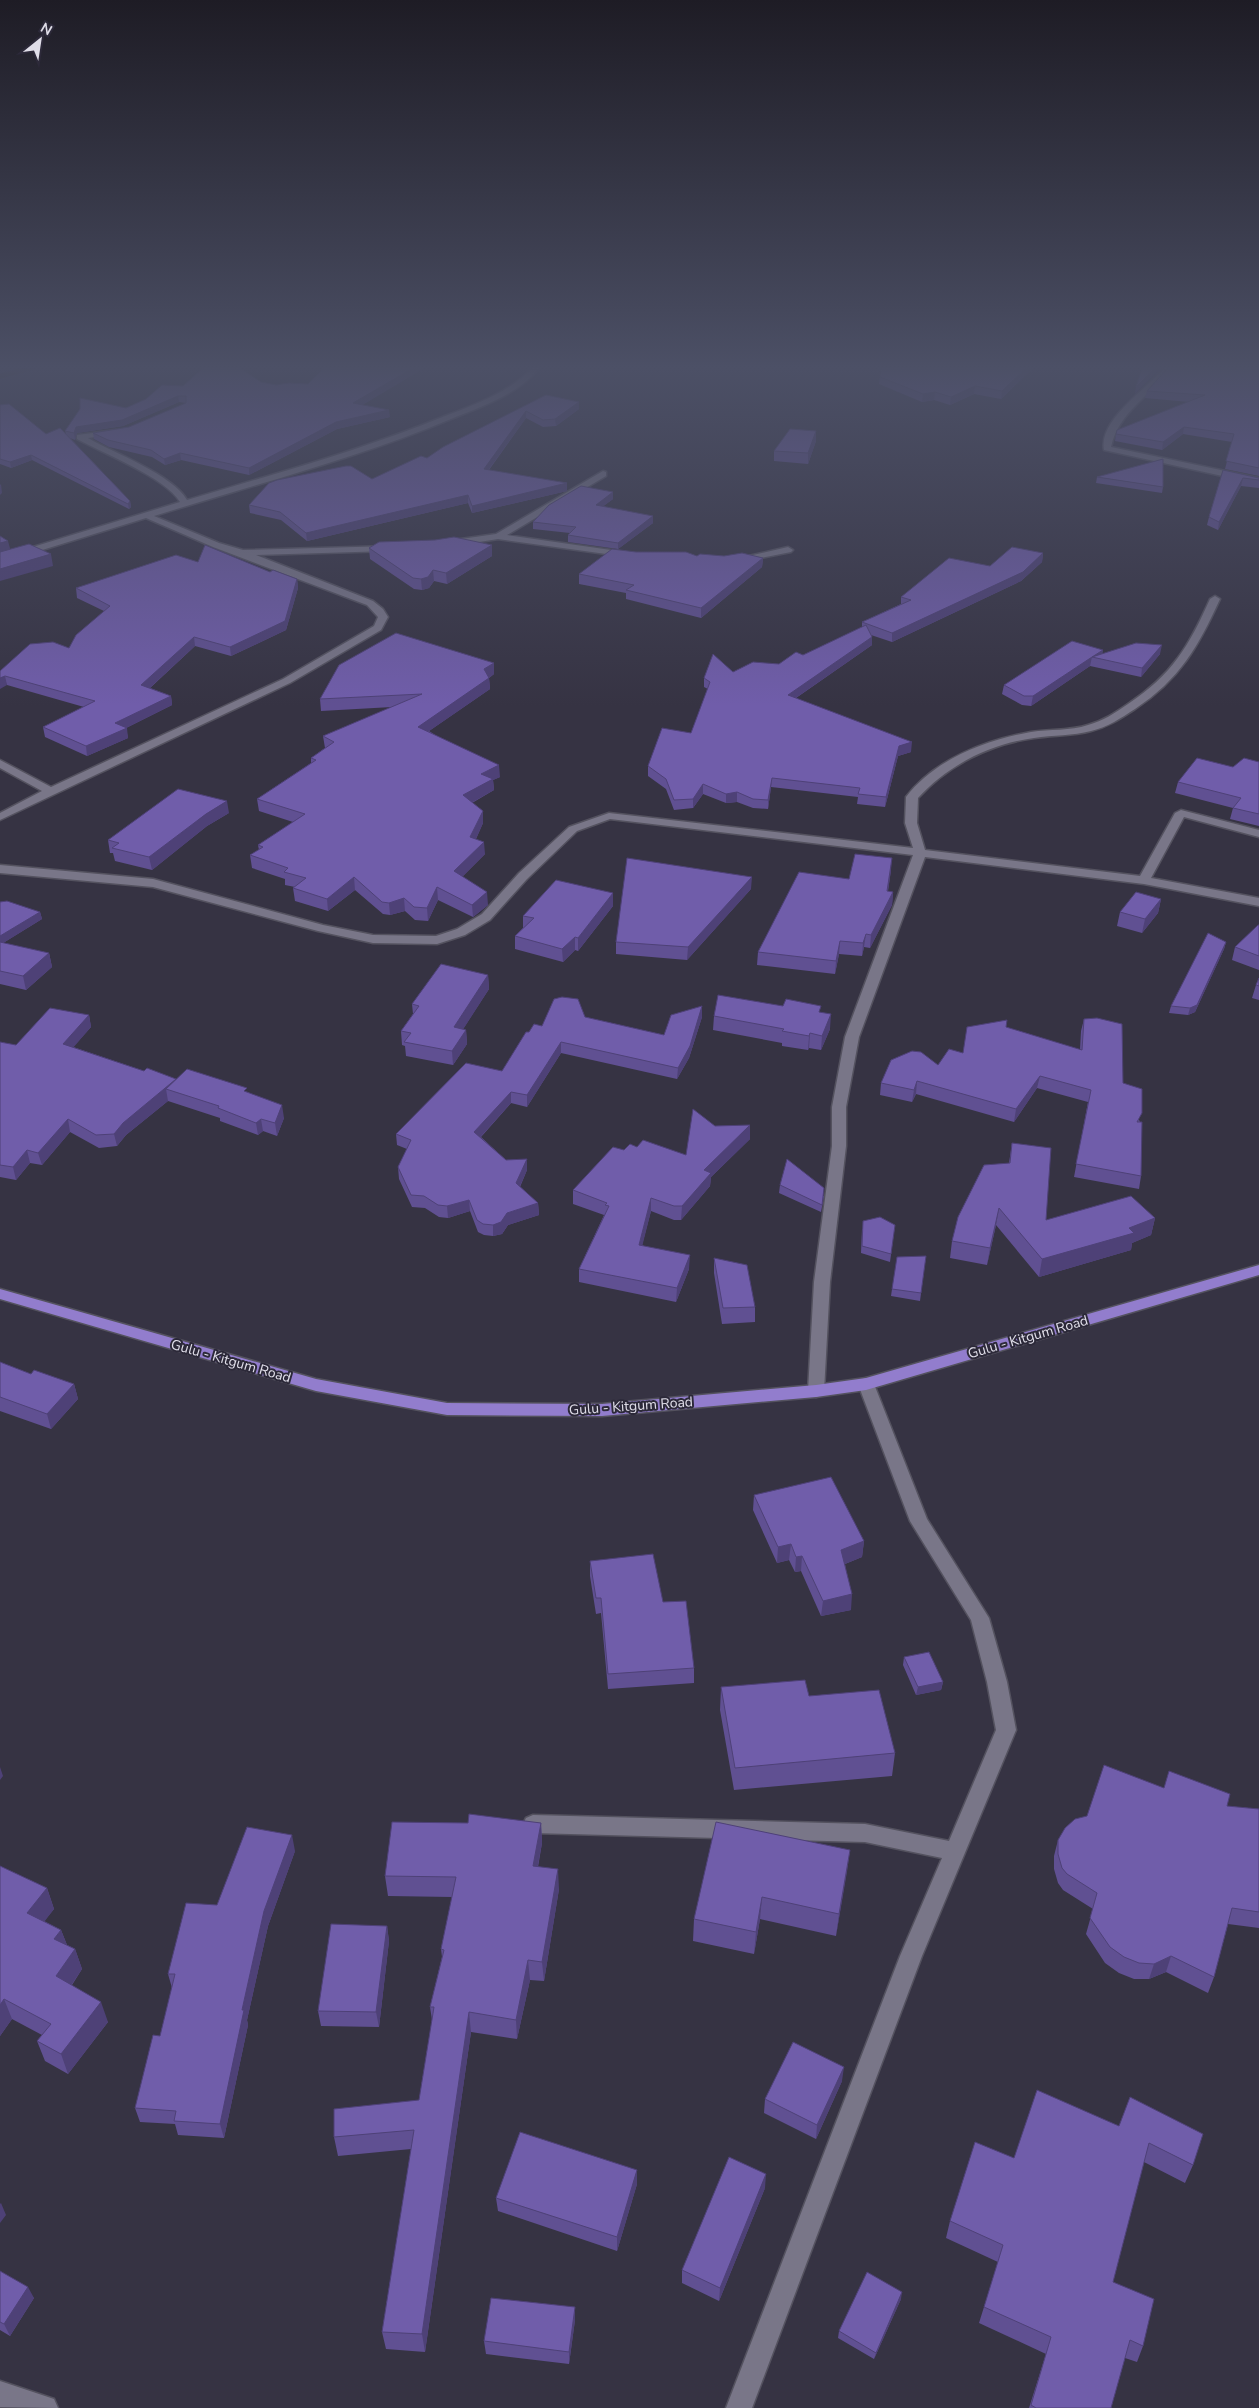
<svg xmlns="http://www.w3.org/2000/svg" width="1259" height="2408" font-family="'Nunito Sans',sans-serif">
<rect width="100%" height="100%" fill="#363343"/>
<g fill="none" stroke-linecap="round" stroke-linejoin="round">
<path stroke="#2b2405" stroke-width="5" d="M0,376L30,368"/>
<g stroke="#54525f" stroke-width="3">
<path id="street" d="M532,368H539C519,394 481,407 451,419C355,459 253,485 154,516L219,543L243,550L392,546V550L389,551L256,555L373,601L383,609L388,617L381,630L290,683L0,820V813L42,791L0,768V760L51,787L283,679L374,626L378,617L367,605L213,547L146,518L0,563V557L180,502C166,478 103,453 77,439V435L116,430V434L88,438C114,453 173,475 187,500C274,474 362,450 445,416C474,405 510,392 532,368Z
M1164,368H1171C1151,396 1119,411 1111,447L1259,478V484L1104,450C1098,420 1147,389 1164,368Z
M603,471L606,472V476L507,535L625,552L628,553V557L498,539L454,546L449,543L454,540L496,534Z
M788,547L793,550L791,552L736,563L731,560Z
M1215,596L1220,599C1198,647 1180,679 1135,709C1121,718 1108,727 1091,731C1073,736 1053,735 1034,738C990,744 948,765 918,798L917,823L925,850L1140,876L1175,813L1181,810L1259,830V837L1184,817L1151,878L1259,898V906L1144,884L925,857L859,1037L846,1107V1146L830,1282L824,1391L822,1395L816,1397L810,1395L808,1391L814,1282L832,1146V1107L845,1037L913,855L610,819L577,831L527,879L490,920L465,935L437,944L373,943L318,931L153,887L0,873V865L153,879L323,925L373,935L436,936L457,929L482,914L519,873L569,827L609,813L913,848L905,823L906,797C935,759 986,740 1031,732C1050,729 1070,731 1088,725C1103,721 1115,713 1128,704C1172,675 1189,646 1210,599Z
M866,1378L872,1380L874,1384L927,1519L989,1618L1007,1682L1016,1730L922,1956L752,2408H726L900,1956L942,1858L865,1842L533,1833L526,1830L523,1824L526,1818L533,1815L865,1824L949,1841L996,1730L987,1682L971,1620L910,1521L858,1384L860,1380Z
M0,2381L54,2399L58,2408L0,2407Z"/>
</g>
<g stroke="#54525f" stroke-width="3">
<path id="primary" d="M1259,1265V1275L866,1390L816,1397L602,1416L447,1415L316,1391L0,1299V1289L316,1379L447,1403L602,1404L816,1385L866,1378Z"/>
</g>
<use href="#street" fill="#797688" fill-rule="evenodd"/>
<use href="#primary" fill="#927dcd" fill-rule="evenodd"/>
</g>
<path fill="#605092" d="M324,368H424L362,405L390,417L337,429L249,475L181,460L165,465L152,457L109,447L94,439L93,433L129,427L186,403L179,402L123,426L77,433L75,440L70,438L130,501L131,507L129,509L32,460L11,468L0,464V405L46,434H66L65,431L183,386L261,382L276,385L308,384Z
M881,368H1033L1001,399L974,394L950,405L934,400L922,402L879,384Z
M1259,368V476L1225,469L1232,442L1183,434L1162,450L1115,441L1116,434L1189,402L1145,398L1147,391Z
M546,395L579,402V409L556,426L543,427L526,418L489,470L567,483V491L472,513L468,503L307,541L281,520L250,513L249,505L372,479L427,458Z
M816,431V441L808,464L774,461V451Z
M1223,470L1259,478V488L1241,486L1218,530L1207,525L1209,517Z
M1097,477L1163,487L1162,493L1096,483Z
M613,492V499L603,506L653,523L618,549L568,542V535L570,533L533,529V522Z
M369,548L492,556L447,584L434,581L429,588L422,590L414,589L370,559Z
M636,552L697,556L763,558L762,567L701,618L626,599V593L579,584V574Z
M1043,553L1042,562L1021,581L892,642L871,635L872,637V645L796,698L911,752L898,756L885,807L857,804L858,797L771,787L768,809L753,808L737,802L726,803L703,794L693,808L674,810L666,789L648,776V766L691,733L708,689L704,687V678L779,664L803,655L862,627V622L901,604V597L990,566Z
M198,562L270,572L297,579L298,588L286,630L231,656L195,646L150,688L171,696L172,705L126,728L128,738L87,756L45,737L43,727L84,707L7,685L0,671L69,648L104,611L77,598L76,588Z
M1103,650L1102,654H1160L1141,677L1090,666L1031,706L1022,705L1002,694L1004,685Z
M494,663V674L489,678L490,689L429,731L500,777L493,780L494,790L472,803L483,823L476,839L485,854L462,877L488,905L473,917L438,900L428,921L415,920L405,911L390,915L383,914L355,890L328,911L295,901L293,888L295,887L285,885V879L252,868L250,855L259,850L258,845L293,822L259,811L257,799L311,763V758L325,748L323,736L392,707L321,711L320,699Z
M1259,762V826L1230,819L1233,808L1175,793L1178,782L1233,767Z
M229,813L207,826L152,870L115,861L113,853H110L108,840Z
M891,870L888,891L893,892L892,905L870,948L864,947L862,956L839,954L835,974L757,965L758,952L849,879Z
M751,889L687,960L616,954V942Z
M613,893V906L578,951L575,950L563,962L515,949V936L523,928V916Z
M1161,899L1158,913L1142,933L1117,926L1120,912Z
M0,902L40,912L42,919L3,943L49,953L52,967L26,990L0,984Z
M1259,925V970L1232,960L1235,947Z
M1226,942L1224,949L1195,1012L1188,1015L1169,1013L1171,1006Z
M488,975L489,989L463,1029L466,1030L467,1044L453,1065L406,1056L405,1046L402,1045L401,1031L413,1014L412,1004Z
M1259,978V1000L1252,998L1256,985Z
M702,1006V1017L689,1058L677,1079L561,1053L527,1107L511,1103L481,1137L506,1160L527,1170L520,1187L538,1203L539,1215L508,1225L502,1234L493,1236L484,1235L478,1232L470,1211L448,1218L439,1217L425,1208L412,1207L399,1179L398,1167L407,1149L397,1145L396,1134L502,1071L529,1032L542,1026L585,1017L664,1035Z
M821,1013L830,1029L821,1050L809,1048L808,1050L782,1046V1043L713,1030L714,1016Z
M89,1015L91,1027L73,1047L144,1071L176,1079L248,1092L284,1118L277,1136L263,1131L258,1135L220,1121V1118L168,1101L126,1135L117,1146L99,1148L70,1132L42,1165L30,1163L16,1180L0,1177V1042L16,1045Z
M1084,1019L1123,1083L1140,1122L1141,1176L1139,1189L1074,1177L1088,1102L1037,1088L1014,1122L916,1094L912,1102L880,1095L881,1083L938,1065L963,1053L1006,1027L1080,1050L1081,1031Z
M715,1126L750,1139L711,1177L710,1186L681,1220H674L651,1211L642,1245L689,1269L676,1302L579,1282V1269L604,1215L573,1204V1190L624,1150L637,1147L686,1155Z
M1012,1143L1046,1220L1155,1218L1151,1235L1132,1243L1131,1250L1039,1277L996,1225L987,1265L950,1258L952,1241L1009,1163Z
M780,1185L824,1196L821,1212L779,1193Z
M895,1225L890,1262L861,1253L862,1229Z
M926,1256L920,1301L891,1296L892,1289Z
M714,1258L755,1307V1322L722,1324L714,1273Z
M0,1362L31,1374L74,1384L78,1399L51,1429L0,1411Z
M754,1495L864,1541L862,1557L845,1564L851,1610L821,1616L801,1571L795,1572L789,1560L777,1563L753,1510Z
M590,1561L663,1602L694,1668V1683L608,1689L601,1613L596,1614L590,1576Z
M904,1657L943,1682L941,1690L916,1695L903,1665Z
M721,1687L809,1696L895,1753L892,1776L734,1790L720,1710Z
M1164,1788L1227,1806L1259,1809V1928L1228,1924L1214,1977L1208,1993L1166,1972L1149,1979H1134L1119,1973L1105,1963L1086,1934L1093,1909L1063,1890L1058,1883L1054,1869V1856L1058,1840L1087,1816Z
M468,1823H541L542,1843L538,1867L559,1889L544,1981L530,1980L517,2039L471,2032L425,2352L386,2349L382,2332L411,2149L338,2156L334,2137L419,2100L432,2020L430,2007L442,1957L441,1949L452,1897L388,1896L385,1876Z
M850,1850L836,1936L760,1919L754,1954L693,1941L694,1919Z
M295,1851L268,1926L247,2020L248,2025L224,2138L178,2135L175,2124L140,2122L135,2108L160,2036L172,1988L168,1974L217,1905Z
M0,1866L47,1888L54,1909L44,1921L61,1930L67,1945L75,1949L82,1969L72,1985L108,2022L68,2074L45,2061L37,2041L42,2035L12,2019L0,2036Z
M387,1926L389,1941L379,2027L321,2026L318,2011Z
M842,2081L816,2139L764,2113L765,2099Z
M1119,2126L1193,2165L1185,2183L1144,2162L1113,2282L1143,2346L1137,2362L1125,2358L1111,2408H1029L1046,2354L979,2323L998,2262L946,2238L950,2221L1014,2158Z
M637,2184L617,2251L498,2211L496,2198Z
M765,2188L719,2301L682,2283V2270Z
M0,2271L34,2298L10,2336L0,2330Z
M901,2299L874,2359L838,2338L839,2331Z
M575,2307V2320L569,2364L486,2354L484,2341Z"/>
<path fill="#4e4177" d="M413,368H424L354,410L353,403Z
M1026,368H1033L1001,399L1002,391Z
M1155,368H1161L1135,394L1136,387Z
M975,386L974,394L950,405L951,397Z
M935,392L934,400L922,402L923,394Z
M178,396L179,402L123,426L77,433L75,440L74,433L76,427Z
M579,402V409L556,426L555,419Z
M389,410L390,417L337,429L249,475V468L336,422Z
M526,411V418L484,476V469Z
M1184,427L1183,434L1162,450L1163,442Z
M816,431V441L808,464V453Z
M180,453L181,460L165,465L164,459Z
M31,455L32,460L11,468L10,462Z
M1243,478L1241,486L1218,530L1219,522Z
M567,483V491L472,513V506Z
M1,484L2,493L0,495V485Z
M613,492V499L596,512V505Z
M468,495V503L307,541L306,533Z
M130,501L131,507L129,509L128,504Z
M653,516V523L618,549V543Z
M8,541L11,552L0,555V543Z
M492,545V556L447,584L446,573Z
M1043,553L1042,562L1021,581L892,642V633Z
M51,554L53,566L0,581V569Z
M763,558L762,567L701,618V608Z
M433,570L434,581L429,588L422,590L421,579Z
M297,579L298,588L286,630L231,656L230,647Z
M194,637L195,646L143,694L141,685Z
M872,637V645L787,704L788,695Z
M1162,645L1160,654L1141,677L1142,668Z
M1103,650L1101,659L1092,657Z
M1092,657L1090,666L1031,706L1033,696Z
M494,663V674L489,678L490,689L419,738L418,727L484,669Z
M5,676L7,685L0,689V678Z
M171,696L172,705L126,728H127L128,738L87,756L86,746L115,723Z
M912,742L911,752L898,756L885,807L886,797L899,746Z
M499,765L500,777L493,780L494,790L464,807L463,795L481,774Z
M772,778L771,787L768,809V800Z
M703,784V794L693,808V799Z
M737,792V802L726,803V794Z
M227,801L229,813L207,826L152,870L149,857L206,814Z
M483,811V823L471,850L470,837Z
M484,842L485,854L455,884L454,871Z
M892,858L891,870L886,904L887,891Z
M354,877L355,890L328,911L327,899Z
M752,877L751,889L687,960L688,947Z
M437,887L438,900L428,921L427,908Z
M487,892L488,905L473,917L472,905Z
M893,892L892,905L870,948L871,935Z
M613,893V906L578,951V938Z
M404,898L405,911L390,915L389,903Z
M1161,899L1158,913L1142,933L1145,919Z
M40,912L42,919L0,945V936Z
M866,934L864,947L862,956L863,943Z
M575,937V950L563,962L562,949Z
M840,941L839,954L835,974L836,961Z
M1226,942L1224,949L1195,1012L1188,1015L1190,1008Z
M49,953L52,967L26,990L23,976Z
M488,975L489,989L455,1042L454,1027Z
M702,1006V1017L689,1058L677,1079L678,1068Z
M831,1014L830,1029L821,1050L822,1036Z
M89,1015L91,1027L66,1056L63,1044Z
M466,1030L467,1044L453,1065L452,1051Z
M810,1033L809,1048L808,1050L809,1036Z
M561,1042V1053L527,1107V1095Z
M1040,1076L1037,1088L1014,1122L1016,1109Z
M176,1079L166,1089L168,1101L126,1135L117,1146L114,1134L123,1123Z
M917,1081L916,1094L912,1102L914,1090Z
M511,1092V1103L475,1143L474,1132Z
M282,1105L284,1118L277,1136L275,1123Z
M68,1119L70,1132L42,1165L38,1153Z
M261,1119L263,1131L258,1135L256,1123Z
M750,1125V1139L711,1177L710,1186L681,1220L682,1206L704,1170Z
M27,1150L30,1163L16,1180L13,1167Z
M527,1159V1170L516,1195V1183Z
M651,1198V1211L639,1259V1245Z
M469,1200L470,1211L448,1218L447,1206Z
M538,1203L539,1215L508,1225L502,1234L493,1236V1225L507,1213Z
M999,1208L996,1225L987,1265L990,1248Z
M1155,1218L1151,1235L1132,1243L1131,1250L1039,1277L1042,1259Z
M690,1255L689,1269L676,1302L677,1288Z
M74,1384L78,1399L51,1429L47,1414Z
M864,1541L862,1557L840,1566L841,1550Z
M791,1544L789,1560L777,1563L778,1547Z
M802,1556L801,1571L795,1572L796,1557Z
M852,1594L851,1610L821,1616L823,1601Z
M943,1682L941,1690L916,1695L918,1687Z
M0,1767L3,1776L0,1780Z
M541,1823L542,1843L534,1886L533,1866Z
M292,1835L295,1851L268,1926L247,2020L248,2025L224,2138L220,2124L242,2010L264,1911Z
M850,1850L847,1872L836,1936L839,1914Z
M558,1869L559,1889L544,1981L542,1962Z
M47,1888L54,1909L35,1934L27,1913Z
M762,1897L760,1919L754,1954L756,1932Z
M387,1926L389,1941L379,2027L376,2012Z
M61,1930L69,1950L54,1939Z
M75,1949L82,1969L64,1996L56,1976Z
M1171,1956L1166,1972L1149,1979L1154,1964Z
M528,1960L530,1980L517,2039L516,2020Z
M4,1999L12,2019L0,2036V2005Z
M101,2002L108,2022L68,2074L61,2054Z
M469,2012L471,2032L425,2352L422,2334Z
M844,2067L842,2081L816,2139L817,2125Z
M637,2170V2184L617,2251V2237Z
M766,2174L765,2188L719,2301L720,2288Z
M1,2203L6,2215L0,2223V2204Z
M28,2287L34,2298L10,2336L4,2324Z
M902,2292L901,2299L874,2359L876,2353Z
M575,2307V2320L569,2364V2352Z"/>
<path fill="#705daa" stroke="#4e4177" d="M203,368H240L261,382L276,385L289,383L308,384L324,368H413L353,403L389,410L336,422L249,468L180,453L164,459L151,450L108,440L93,433L129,427L186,403V396H178L122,420L76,427L74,433L65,431L80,409V398L126,408L146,399L162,385L183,386Z
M881,368H1026L1002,391L975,386L951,397L935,392L923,394L880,377Z
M1142,368H1155L1136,387Z
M1168,368H1259V468L1226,461L1234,434L1184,427L1163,442L1116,434L1117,430L1205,395L1147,391Z
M546,395L579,402L555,419L543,420L526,411L484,469L567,483L472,506L468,495L306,533L280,512L249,505L269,483L277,480L346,466H351L372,479L421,456L427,458L443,447Z
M9,404L46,434L60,428L130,501L128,504L31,455L10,462L0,459V405Z
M790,429L816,431L808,453L774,451Z
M1163,459V487L1097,477Z
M1223,470L1259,478V480L1243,478L1219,522L1209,517Z
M581,486L613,492L596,505L653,516L618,543L568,535L576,527L533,522L549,505Z
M0,536L8,541L0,543Z
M454,537L492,545L446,573L433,570L428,577L421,579L413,578L369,548L379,542L435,540Z
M29,544L51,554L0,569V552Z
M205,545L270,572L273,570L297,579L285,621L230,647L194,637L141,685L171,696L115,723L127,728L86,746L43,727L95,701L5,676L0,678V671L30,644L53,642L69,648L76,635L110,606L76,588L176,555L198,562Z
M1012,547L1043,553L1023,572L892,633L862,622L911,600L901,597L949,558L990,566Z
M612,549L636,552H686L697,556L700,554L724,556L742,553L763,558L701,608L626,590L634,585L579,574Z
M866,625L872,637L788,695L912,742L899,746L886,797L858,794L860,788L772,778L768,800L753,799L737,792L726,794L703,784L693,799L674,800L666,779L648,766L662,728L691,733L710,682L704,678L713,654L733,672L753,662L779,664L796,652L803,655Z
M396,633L494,663L484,669L489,678L418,727L499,765L481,774L493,779L463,795L483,811L470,837L484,842L454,871L487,892L472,905L437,887L427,908L414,907L404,898L389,903L382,902L354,877L327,899L293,888L306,878L284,872L288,868L250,855L263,847L258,845L305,814L257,799L316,760L311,758L334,742L323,736L422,694L320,699L339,665Z
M1072,641L1103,650L1092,657L1136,643L1162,645L1142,668L1092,657L1033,696H1024L1004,685Z
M1197,758L1233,767L1244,758L1259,762V814L1233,808L1241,798L1178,782Z
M178,789L227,801L206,814L149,857L112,848L119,843L108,840Z
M855,854L892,858L887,891L893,892L871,935L866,934L863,943L840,941L836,961L758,952L799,872L849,879Z
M627,858L752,877L688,947L616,942Z
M556,880L613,893L578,938L575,937L562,949L515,936L534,918L523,916Z
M1136,892L1161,899L1145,919L1120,912Z
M7,901L40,912L0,936V902Z
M1258,925H1259V956L1235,947Z
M1208,933L1226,942L1197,1005L1190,1008L1171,1006Z
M0,942L49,953L23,976L0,971Z
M441,964L488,975L454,1027L466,1030L452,1051L404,1042L411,1033L401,1031L419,1006L412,1004Z
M1259,978V986L1256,985Z
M718,995L783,1006L786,999L821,1006L819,1012L831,1014L822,1036L810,1033L809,1036L782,1031L784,1029L714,1016Z
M562,997L578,999L585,1017L664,1035L671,1015L702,1006L690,1046L678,1068L561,1042L527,1095L511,1092L474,1132L506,1160L527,1159L516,1183L538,1203L507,1213L501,1222L493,1225L483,1224L477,1220L469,1200L447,1206L438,1205L424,1196L411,1195L398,1167L411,1140L396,1134L466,1063L502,1071L526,1032H529L534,1024L542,1026L554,999Z
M50,1008L89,1015L63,1044L144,1071L147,1068L176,1079L123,1123L114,1134L96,1135L68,1119L38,1153L27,1150L13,1167L0,1165V1042L16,1045Z
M1097,1018L1122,1024L1123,1083L1142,1089V1113L1137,1122H1142L1141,1176L1076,1164L1091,1090L1040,1076L1016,1109L917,1081L914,1090L881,1083L891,1060L912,1051L921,1052L938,1065L949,1049L963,1053L967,1027L1007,1020L1006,1027L1082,1050L1084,1019Z
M187,1069L247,1088L244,1091L282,1105L275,1123L261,1119L256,1123L218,1108L219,1106L166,1089Z
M693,1109L715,1126L750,1125L704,1170L711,1173L682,1206H674L651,1198L639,1245L690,1255L677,1288L579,1269L609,1206L605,1205L607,1203L573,1190L613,1147L624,1150L630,1144L637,1147L643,1140L686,1155Z
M1012,1143L1051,1148L1046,1220L1131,1196L1155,1218L1129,1228L1134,1233L1042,1259L999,1208L990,1248L952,1241L958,1217L984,1165L1010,1163Z
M787,1159L824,1188L822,1205L780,1185Z
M880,1217L895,1225L891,1254L862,1246L863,1221Z
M926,1256L921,1293L892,1289L897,1257Z
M714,1258L747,1265L755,1307L723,1308Z
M0,1362L31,1374L34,1370L74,1384L47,1414L0,1397Z
M831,1477L864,1541L841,1550L852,1594L823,1601L802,1556L796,1557L791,1544L778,1547L754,1495Z
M653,1554L663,1602L686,1601L694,1668L608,1674L601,1598H596L590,1561Z
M929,1652L943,1682L918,1687L904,1657Z
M805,1680L809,1696L879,1690L895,1753L735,1768L721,1687Z
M1104,1765L1164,1788L1169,1771L1230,1794L1227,1806L1259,1809V1912L1232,1908L1214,1977L1171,1956L1154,1964L1139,1963L1124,1957L1110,1947L1090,1918L1097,1893L1067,1874L1062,1868L1058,1854V1840L1065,1828L1075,1819L1087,1816Z
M469,1814L541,1823L533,1866L558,1869L542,1962L528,1960L516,2020L469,2012L422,2334L382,2332L414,2130L334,2137V2109L419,2100L434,2007H430L444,1950L441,1949L456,1877L385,1876L392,1822L468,1823Z
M716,1822L850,1850L839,1914L762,1897L756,1932L694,1919Z
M247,1827L292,1835L264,1911L242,2010H244L220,2124L174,2121L176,2111L135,2108L153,2035L160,2036L175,1974H168L186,1903L217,1905Z
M0,1866L47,1888L27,1913L61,1930L54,1939L75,1949L56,1976L101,2002L61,2054L37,2041L51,2024L4,1999L0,2005Z
M331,1924L387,1926L376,2012L318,2011Z
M793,2042L844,2067L817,2125L765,2099Z
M1037,2090L1119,2126L1130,2097L1203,2134L1193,2165L1149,2143L1113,2282L1154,2299L1143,2346L1130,2340L1111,2408H1036L1031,2405L1051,2337L984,2307L1003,2245L950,2221L975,2142L1014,2158Z
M520,2132L637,2170L617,2237L496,2198Z
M729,2157L766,2174L720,2288L682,2270Z
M0,2271L28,2287L4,2324L0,2322Z
M867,2272L902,2292L876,2353L839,2331Z
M491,2298L575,2307L569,2352L484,2341Z"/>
<linearGradient id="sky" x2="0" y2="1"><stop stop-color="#1e1c25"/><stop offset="0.52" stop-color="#4c5066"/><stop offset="1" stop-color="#4c5066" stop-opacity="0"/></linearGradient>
<rect width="1259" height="706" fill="url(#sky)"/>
<g text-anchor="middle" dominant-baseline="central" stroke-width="4" stroke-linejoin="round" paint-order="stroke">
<g font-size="14" fill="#e0dee9" stroke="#2c2939">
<text transform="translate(1028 1337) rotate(-16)">Gulu - Kitgum Road</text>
<text transform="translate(231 1361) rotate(16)">Gulu - Kitgum Road</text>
<text transform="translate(631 1406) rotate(-4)">Gulu - Kitgum Road</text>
</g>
</g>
<g transform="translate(40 40) rotate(30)" stroke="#2c2939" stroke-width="4" paint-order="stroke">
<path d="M0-4L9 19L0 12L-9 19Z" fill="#e0dee9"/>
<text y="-8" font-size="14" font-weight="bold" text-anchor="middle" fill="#e0dee9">N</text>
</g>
</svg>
